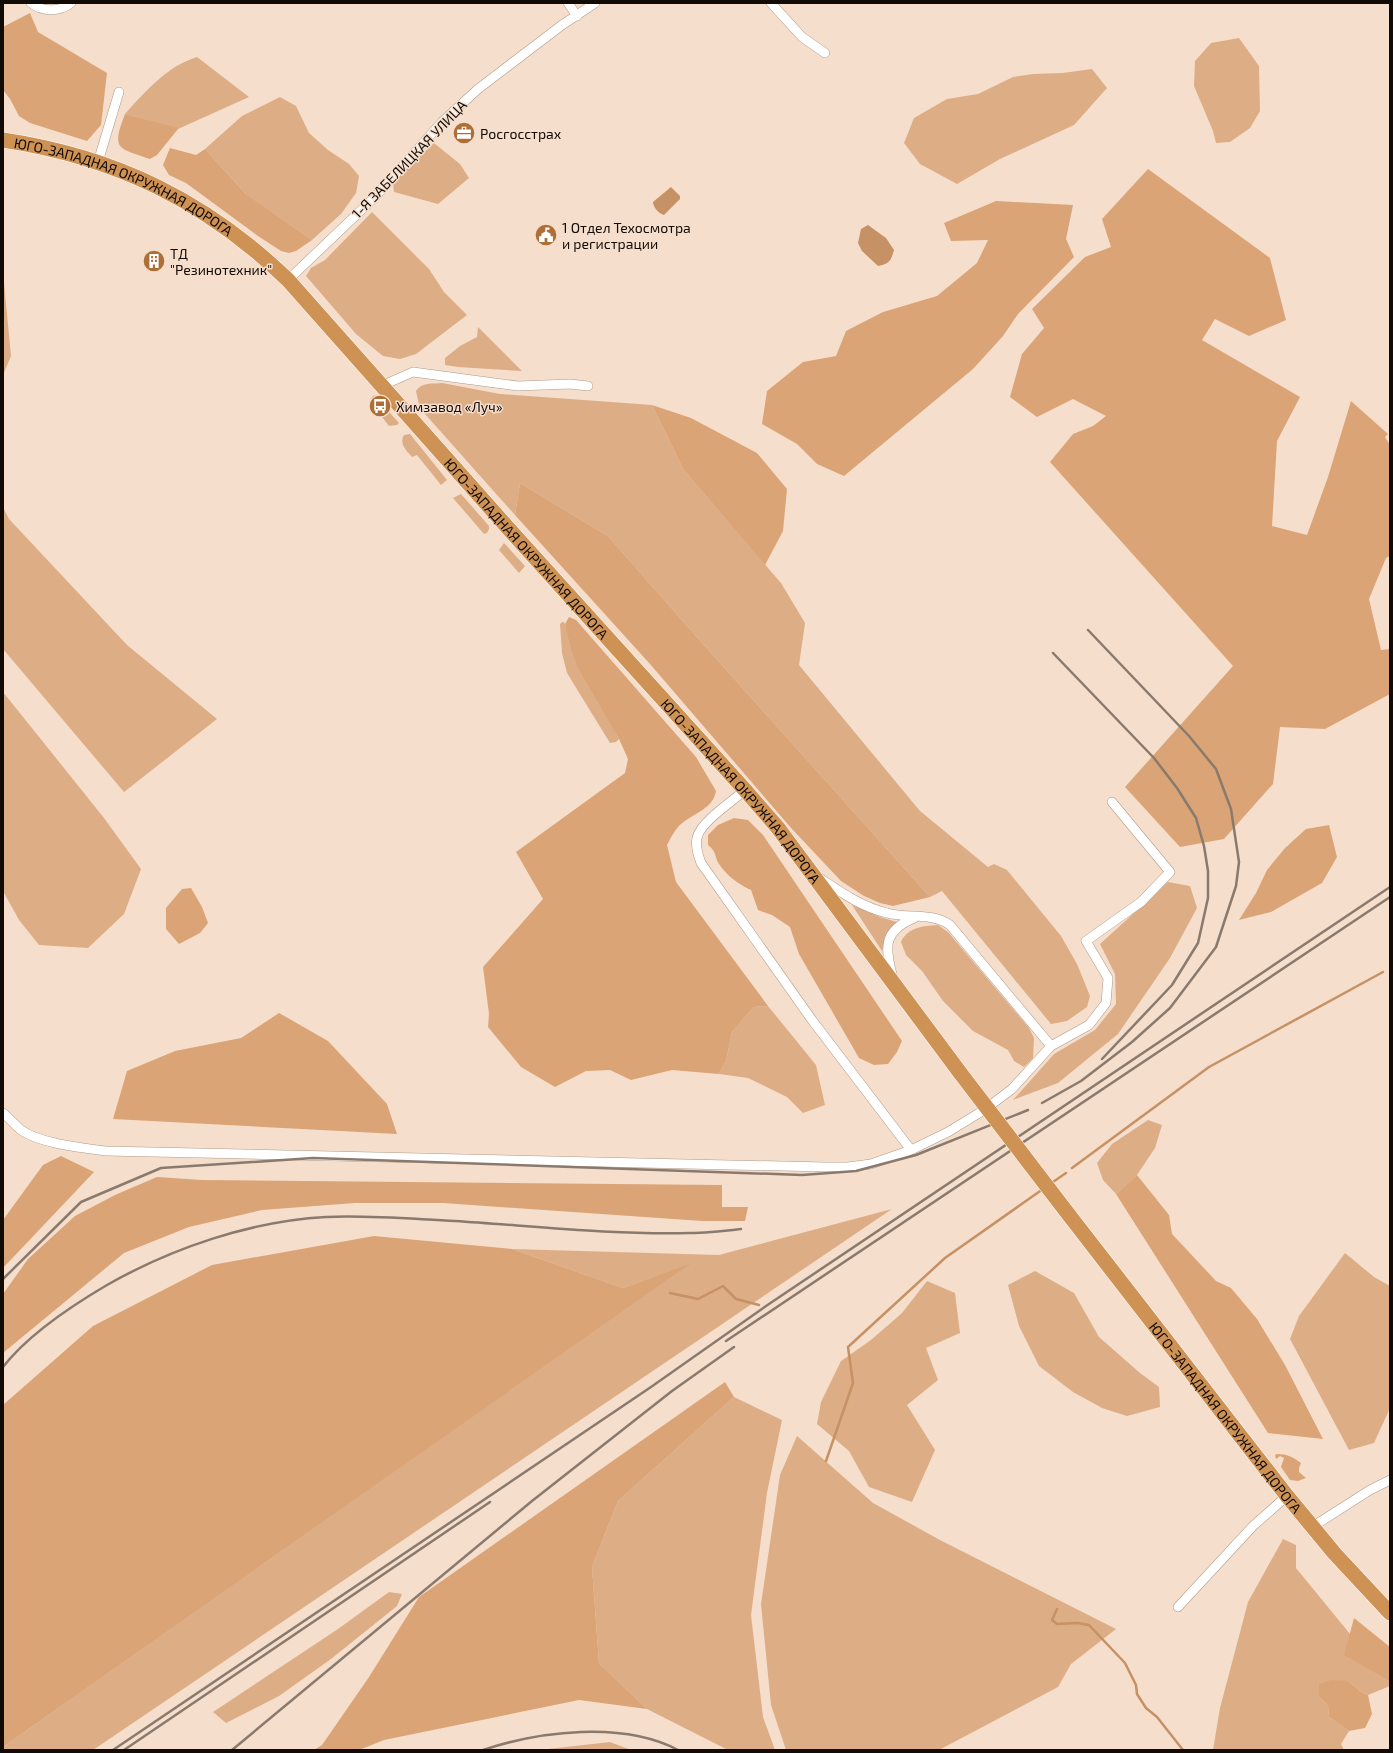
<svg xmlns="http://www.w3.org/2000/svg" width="1393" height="1753" font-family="'Exo 2',sans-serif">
<rect width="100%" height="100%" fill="#f6decc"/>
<path fill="#ddad86" d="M1239,38L1259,66L1260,111L1250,128L1230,142L1216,143L1213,131L1194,86L1195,61L1211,43Z
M197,57L249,97L178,129L125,114C145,92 167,66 197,57Z
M1092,69L1107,88L1074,125L1000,159L957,184L920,164L904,143L914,118L947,99L978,94L1013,77L1033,74L1063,73Z
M280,97L296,106L309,133L328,150L349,164L359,176L356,193L341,214L312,240L247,195L205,149L242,116Z
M434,143L460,164L469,178L438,204L394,192L393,182Z
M372,212L429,269L444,292L467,315L416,354L400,359L383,356L356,334L306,276L311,268L325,260Z
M3,272L11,356L3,375Z
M478,327L522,371L458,367L445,365V358L460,346L477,337Z
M442,383L500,394L652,405L683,469L781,583L805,623L799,665L920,811L988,867L994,864L1007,870L1061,936L1077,964L1090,996L1087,1007L1067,1021L1051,1024L942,891L930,897L703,644L608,536L520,483L515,515L425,414L419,405L416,391C422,382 432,384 442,383Z
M374,395L399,423L397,425L389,426L371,403V398Z
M410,434L447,480L441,485L417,455L412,457C406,450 399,444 404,435Z
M461,494L489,526V529L487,533L484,534L453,498Z
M3,507L9,519L127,645L217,719L124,792L3,649Z
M504,543L525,566L519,573L499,550Z
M562,622H564L567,630L569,643L619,739L616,742L610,743L567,673L562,653L560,624Z
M3,692L104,818L141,869L124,914L88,948L39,945L19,920L3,891Z
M1168,882L1190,886L1197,908L1170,958L1118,1034L1058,1083L1013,1100L1054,1054L1095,1030L1116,1004L1115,974L1100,944Z
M852,905L880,917L897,922L887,933L882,951Z
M938,925L948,932L1029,1028L1034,1038L1033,1058L1024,1067L1014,1061L1008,1050L973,1031L943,1001L922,971L906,955L901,942C908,927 923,926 938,925Z
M768,1006L816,1065L825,1105L803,1113L787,1097L748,1078L719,1074L726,1061L732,1032L754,1007Z
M1148,1120L1162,1125L1155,1148L1137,1175L1116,1194L1103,1180L1097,1163L1112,1144Z
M892,1209L93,1750H3V1747L691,1263L623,1288L512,1249L719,1255Z
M1345,1253L1374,1277L1390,1286V1408L1374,1443L1349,1450L1290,1339L1299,1316Z
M1035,1271L1074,1293L1099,1337L1140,1373L1159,1387L1160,1407L1127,1416L1102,1408L1073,1392L1039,1366L1019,1326L1008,1285Z
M927,1281L955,1293L960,1333L926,1348L938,1380L907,1405L935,1450L912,1502L869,1487L849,1451L817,1424L821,1402L841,1361L871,1340L902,1313Z
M734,1397L782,1420L767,1493L751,1615L763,1717L775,1750H728L647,1709L599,1663L592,1567L618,1501Z
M797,1436L873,1503L940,1540L1116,1629L1071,1664L1058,1687L939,1750H786L771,1705L761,1604L780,1475Z
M1283,1539L1296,1545V1568L1350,1634L1345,1655L1390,1682V1686L1368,1695L1360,1691L1348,1681L1319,1697L1328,1705L1329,1717L1349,1731L1341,1744L1344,1750H1213L1220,1708L1248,1602Z
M389,1592L402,1594L397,1606L331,1659L279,1696L226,1723L213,1712L338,1629Z
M610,1742L631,1750H537H539Z"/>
<path fill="#dba477" d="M30,13L38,32L107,73L101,125L87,141L30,123L19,116L10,99L3,90V27Z
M125,114L178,128V129L157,155L150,159C118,148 111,150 125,114Z
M170,148L196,155L205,149L246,194L312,240L296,251L289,253L281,251L258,236L186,183L169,175L163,165Z
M1148,169L1270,258L1286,320L1249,336L1215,319L1202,340L1300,397L1277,441L1272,526L1307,535L1328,477L1351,401L1388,434L1385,437L1390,445V556L1386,558L1369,599L1381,650L1390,649V694L1325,729L1280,727L1273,784L1224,839L1180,847L1125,787L1233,666L1050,462L1073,434L1093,426L1106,416L1073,399L1037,417L1010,397L1022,354L1044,328L1032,309L1085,257L1111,247L1102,219Z
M996,201L1073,205L1066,239L1074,257L1018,314L1003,336L973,369L844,476L817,464L797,444L762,424L767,391L803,362L836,356L846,331L883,312L937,296L977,263L988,240L951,241L944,223Z
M652,405L691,418L757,453L787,489L783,531L765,565L683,469Z
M520,483L608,536L703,644L930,897L893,906L880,903L864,896L841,881L792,829L650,664L515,515Z
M569,617L576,620L696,757L716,791C713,809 694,813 681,824C675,829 671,838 667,845L676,882L768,1006L754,1007L732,1032L726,1061L719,1074L672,1070L631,1080L610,1070L586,1071L555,1087L521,1067L488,1027L489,1014L483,967L543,899L516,852L625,773L628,759L619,739L577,666L569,643L565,624Z
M734,818L748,820L763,835L902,1041L897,1052L888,1064L874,1065L859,1058L799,954L790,927L772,915L758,910L751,890C738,884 727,876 719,864C714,856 717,852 708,845V835L718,825Z
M1329,825L1337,857L1322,883L1271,912L1239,920L1256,893L1267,870L1285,848L1306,829Z
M191,888L202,907L208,923L200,933L179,944L166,929V908L182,889Z
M279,1013L328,1041L387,1104L397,1134L113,1119L127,1071L175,1051L241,1038Z
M61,1156L94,1172L3,1268V1220L43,1165Z
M1137,1175L1169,1215L1172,1234L1216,1281L1231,1288L1257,1319L1285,1365L1323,1439L1268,1433L1116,1194Z
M157,1177L202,1180L722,1185V1207H748L745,1221H702L443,1203H355L262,1210L189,1227L124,1253L3,1353V1294L28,1259L75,1216L115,1195Z
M374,1236L512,1249L623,1288L693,1262L3,1747V1405L93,1326L212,1265Z
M725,1382L734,1397L618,1501L592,1567L599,1663L647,1709L579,1700L384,1740L359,1750H314L322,1745L369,1677L419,1597Z
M1277,1454C1287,1454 1293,1457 1301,1463L1299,1468V1472L1306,1478L1298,1481L1290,1480L1281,1467L1284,1458L1280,1456L1276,1459L1275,1455Z
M1354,1618L1390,1647V1682L1344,1655Z
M1331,1680L1348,1681L1360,1691L1368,1695L1372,1714L1365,1728L1349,1731L1329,1717L1328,1705L1319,1697V1684Z"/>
<path fill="#c69164" d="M671,187L680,196V199L664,215C659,214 653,207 653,202Z
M868,225L886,238L894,250C891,261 889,264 878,266L862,251L858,243L861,229Z"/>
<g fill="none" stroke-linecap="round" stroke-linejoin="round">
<path stroke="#c69164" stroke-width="2.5" d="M1072,1168L1209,1067L1383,972
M1050,1184L1066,1173
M670,1293L698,1299L723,1286L736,1299L759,1305
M826,1461L853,1383L848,1347L945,1258L1043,1189
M1057,1609L1052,1620L1057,1624L1077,1623L1089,1625L1125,1663L1136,1685L1137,1694L1146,1708L1157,1717L1183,1750"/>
<g stroke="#af9a88" stroke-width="10">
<path id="minor" d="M31,3C42,12 60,12 71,3
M568,3L577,16
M771,3L802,37L825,53
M98,162L119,92
M288,280L375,197L442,122L478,89L562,25L595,3
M381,386L413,372L518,386L570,384L588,386
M745,790C733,801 700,822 697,838C695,846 698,855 701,863L812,1020L911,1150
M821,879C842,893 862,907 887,913C909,919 931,912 950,925L1051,1046
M893,978C885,949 882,931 914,918
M3,1113C9,1118 15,1125 21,1130C41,1144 83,1148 106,1151L825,1167H848L871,1164L911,1150L948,1132L984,1110L1012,1089L1051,1046L1089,1025L1106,1003L1108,978L1086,941L1141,902L1170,872L1112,802
M1312,1527L1370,1490L1390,1480
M1178,1607L1253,1526L1287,1496"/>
</g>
<g stroke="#fff" stroke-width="16">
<g id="trunk">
<path id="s1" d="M3,140C116,157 206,201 288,280L508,528L745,790L778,828L961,1074"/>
<path id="s2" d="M1069,1215L1287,1496L1335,1554L1390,1613"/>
</g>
</g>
<use href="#minor" stroke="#fff" stroke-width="9"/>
<use href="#trunk" stroke="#ce9254" stroke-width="15"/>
<path stroke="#8a7a6e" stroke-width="2.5" d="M1053,653L1154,758L1177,788L1196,818L1204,846L1208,871V898L1198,943L1172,985L1102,1059
M1042,1103L1081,1081L1132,1042L1170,1008L1216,947L1236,886L1239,862L1231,809L1216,769L1189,736L1088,630
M3,1279L81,1202L161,1168L313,1158L802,1175L856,1171L916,1155L1028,1110
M726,1341L1390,897
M3,1367C27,1336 73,1305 107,1285C172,1248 251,1221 326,1217C369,1215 412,1219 455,1221C533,1226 612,1235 690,1233C707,1233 724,1231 741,1229
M113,1750L651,1387L766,1306L1390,887
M124,1750L490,1502
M232,1750L532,1501L672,1391L734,1347
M483,1750C540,1731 623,1721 678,1750"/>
<g stroke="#fff" stroke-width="16" stroke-linecap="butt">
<path id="trunk-bridge" d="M961,1074L1069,1215"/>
</g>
<use href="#trunk-bridge" stroke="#ce9254" stroke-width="15"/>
</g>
<defs>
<g id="office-disc" transform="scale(1.15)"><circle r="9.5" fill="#ae6f36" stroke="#f6decc"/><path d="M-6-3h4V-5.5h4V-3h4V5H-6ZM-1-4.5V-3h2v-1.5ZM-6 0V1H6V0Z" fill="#fff"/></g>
<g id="civic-disc" transform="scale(1.15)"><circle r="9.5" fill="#ae6f36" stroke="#f6decc"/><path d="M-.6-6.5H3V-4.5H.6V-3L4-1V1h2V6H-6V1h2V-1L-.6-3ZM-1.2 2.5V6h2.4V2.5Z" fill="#fff"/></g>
<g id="building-disc" transform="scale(1.15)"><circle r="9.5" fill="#ae6f36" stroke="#f6decc"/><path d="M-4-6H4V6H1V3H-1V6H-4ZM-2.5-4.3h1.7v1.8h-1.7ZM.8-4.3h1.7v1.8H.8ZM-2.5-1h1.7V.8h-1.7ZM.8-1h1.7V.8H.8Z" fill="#fff"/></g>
<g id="bus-disc" transform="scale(1.15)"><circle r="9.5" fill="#ae6f36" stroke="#f6decc"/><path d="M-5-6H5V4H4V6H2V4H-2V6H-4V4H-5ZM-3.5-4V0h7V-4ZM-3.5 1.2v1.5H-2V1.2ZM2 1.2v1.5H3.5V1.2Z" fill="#fff"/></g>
</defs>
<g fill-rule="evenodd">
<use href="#office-disc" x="464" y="133"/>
<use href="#civic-disc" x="546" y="235"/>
<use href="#building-disc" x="154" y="261"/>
<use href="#bus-disc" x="380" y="406"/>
</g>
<g text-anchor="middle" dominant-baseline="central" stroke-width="3" stroke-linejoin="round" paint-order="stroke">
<g font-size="14" fill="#110a05" stroke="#f6decc" text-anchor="start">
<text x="480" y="133">Росгосстрах</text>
<text x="562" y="227">1 Отдел Техосмотра<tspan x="562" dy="16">и регистрации</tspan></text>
<text x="170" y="253">ТД<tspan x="170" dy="16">"Резинотехник"</tspan></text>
<text x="396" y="406">Химзавод «Луч»</text>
</g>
<g font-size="14" fill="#110a05" stroke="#f6decc">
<text transform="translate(409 159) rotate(-46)">1-Я ЗАБЕЛИЦКАЯ УЛИЦА</text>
<text stroke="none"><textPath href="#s1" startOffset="130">ЮГО-ЗАПАДНАЯ ОКРУЖНАЯ ДОРОГА</textPath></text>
<text stroke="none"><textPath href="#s1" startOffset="682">ЮГО-ЗАПАДНАЯ ОКРУЖНАЯ ДОРОГА</textPath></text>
<text stroke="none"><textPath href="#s1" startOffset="1006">ЮГО-ЗАПАДНАЯ ОКРУЖНАЯ ДОРОГА</textPath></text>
<text stroke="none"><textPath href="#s2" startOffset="256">ЮГО-ЗАПАДНАЯ ОКРУЖНАЯ ДОРОГА</textPath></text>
</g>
</g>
<rect width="1393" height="1753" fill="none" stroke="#110a05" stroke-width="8"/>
</svg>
